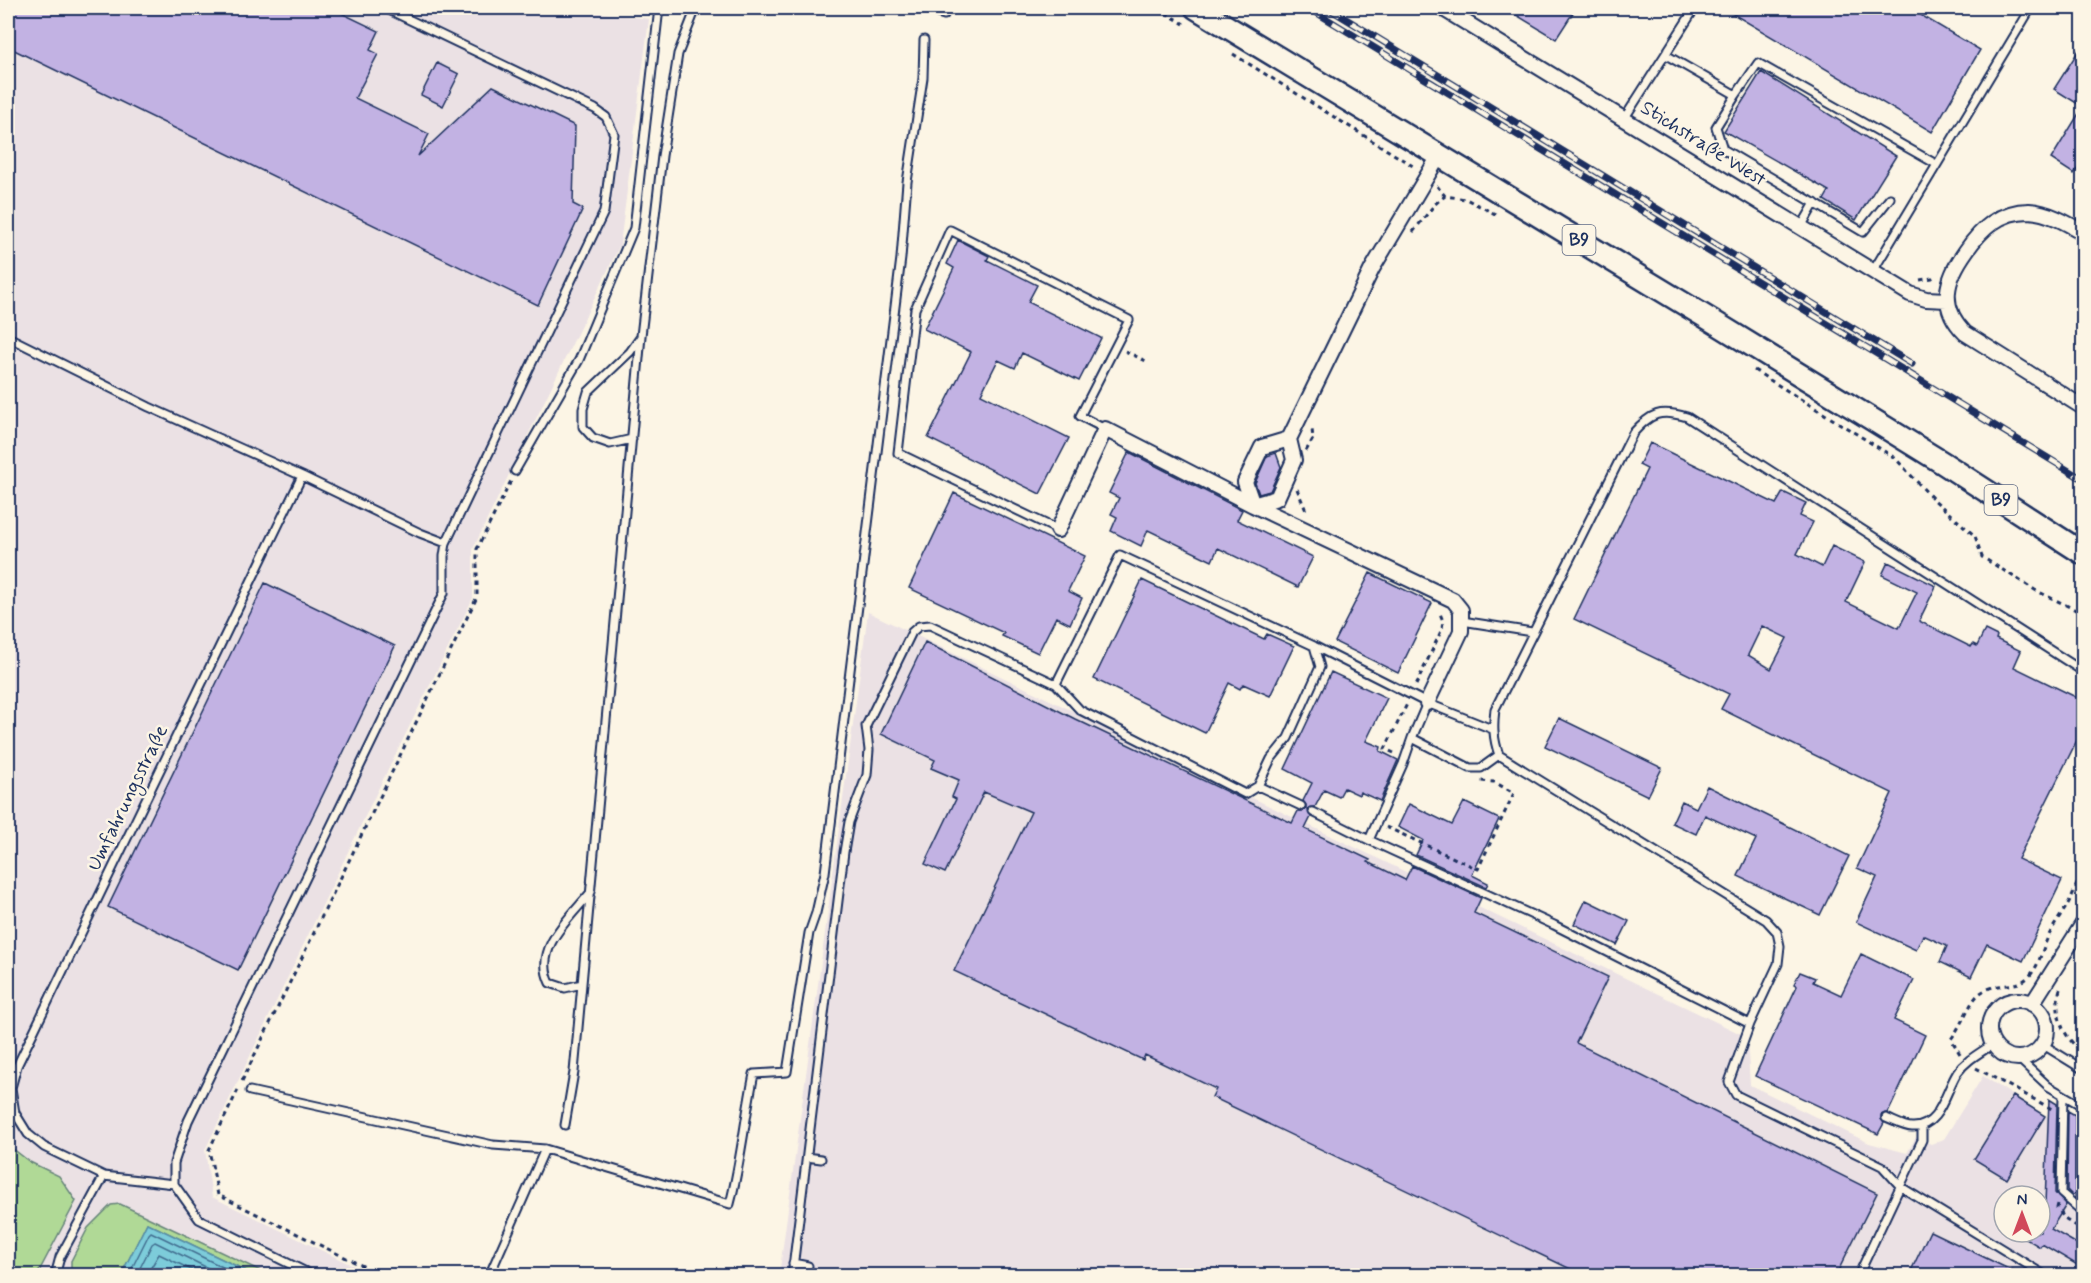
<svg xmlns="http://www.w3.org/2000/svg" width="2091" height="1283" font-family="Mynerve,sans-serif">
<rect width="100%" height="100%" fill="#fcf5e5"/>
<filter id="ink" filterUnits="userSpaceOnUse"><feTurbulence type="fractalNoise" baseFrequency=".0167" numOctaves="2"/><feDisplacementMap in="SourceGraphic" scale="12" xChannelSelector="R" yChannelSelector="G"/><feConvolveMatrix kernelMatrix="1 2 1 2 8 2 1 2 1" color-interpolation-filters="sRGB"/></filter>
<g filter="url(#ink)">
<path fill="#ebe1e4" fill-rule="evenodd" d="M8,8H438L458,17L461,8H563L649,19L620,245L473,549V598L370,806L205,1150L212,1197L372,1275H8Z
M868,612L1747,1037L1750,1085L1869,1143L1907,1153L1916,1137L1931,1144L1944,1139L1983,1076L2045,1116L2064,1121L2083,1132V1275L779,1276ZM2004,1196H2040V1232H2004Z"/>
<path fill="#b0d996" stroke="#66847a" stroke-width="1.5" d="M8,1141L12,1148L30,1162L59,1176L76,1201L37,1275H8Z
M120,1204L269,1275H255L147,1223L121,1275H71V1261L88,1228L111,1205Z"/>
<path fill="#7dccda" stroke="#568da8" stroke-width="1.5" d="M147,1223L255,1275H121Z"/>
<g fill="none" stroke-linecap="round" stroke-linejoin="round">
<path stroke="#426e90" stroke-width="1.5" d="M128,1276L149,1234L151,1232L241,1276
M136,1276L152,1244L155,1242L224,1276
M146,1276L159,1254L204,1276"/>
</g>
<path fill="#c2b2e3" stroke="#1b2f5e" stroke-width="1.5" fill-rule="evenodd" d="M8,8H331L379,31L370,50L378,54L355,98L429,134L418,156L493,86L575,126L573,204L583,209L538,305L8,47Z
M1505,8H1576L1556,39Z
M1723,8H1909L1980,50L1932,132Z
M2084,42V159L2074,174L2051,159L2083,107L2054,89Z
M437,63L459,74L443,106L421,95Z
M1761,72L1896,156L1856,220L1824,200L1829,191L1724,131Z
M958,240L989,256L987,260L1037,285L1028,302L1101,338L1079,381L1022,353L1015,368L998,360L981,394L1069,438L1040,494L928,438L971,352L924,329L954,268L947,264Z
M1650,443L1776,504L1783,492L1806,503L1800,516L1813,522L1797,554L1822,567L1832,546L1865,562L1846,602L1899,628L1917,592L1882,575L1888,562L1936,586L1919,621L1971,647L1973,644L1977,646L1985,630L1997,636L1996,639L2021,651L2014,667L2084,701V726L2018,859L2062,880L2023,961L1987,944L1971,977L1940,962L1947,946L1923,935L1916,950L1856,922L1877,877L1857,868L1892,793L1721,709L1729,694L1574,619L1647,469L1639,465ZM1762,626L1787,638L1771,669L1748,655Z
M1129,452L1242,510L1237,520L1313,557L1298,587L1218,548L1212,561L1148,530L1141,546L1111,531L1117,517L1111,514L1119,498L1109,493Z
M1276,453L1281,467L1270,491L1259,494L1255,483L1267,456Z
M954,493L1085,556L1068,591L1082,598L1070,624L1056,617L1038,653L1002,636L1004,633L909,588Z
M1370,573L1432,603L1398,673L1335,642Z
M1142,580L1264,639L1267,634L1294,646L1270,696L1243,684L1240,689L1229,683L1205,733L1094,679Z
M265,583L395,646L238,970L108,907Z
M925,642L1075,719L1292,823L1298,811H1302L1306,809V805L1303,801L1312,783L1285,769L1331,672L1387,698L1366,741L1381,747L1380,751L1398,760L1380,801L1360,792L1359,795L1344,788L1339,797L1324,790L1315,807H1310L1308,810L1311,817L1305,829L1370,860L1368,862L1405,880L1412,866L1481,898L1474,913L1608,977L1576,1043L1877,1193L1836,1275H1583L1212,1097L1216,1089L1145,1055L1143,1060L954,971L1031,812L984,792L945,873L925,864L956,799L952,797L959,780L931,768L935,760L881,734Z
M1559,718L1662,768L1648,796L1545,746Z
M1707,786L1849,856L1820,915L1738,876L1756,839L1705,815L1696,834L1672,823L1682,801L1696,808Z
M1464,802L1499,819L1472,875L1488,883L1486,887L1416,855L1423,840L1398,827L1409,804L1452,825Z
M1586,900L1629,921L1617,945L1574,924Z
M1861,954L1914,980L1894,1020L1925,1035L1888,1113H1885L1881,1115V1119L1884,1123L1878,1134L1755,1076L1797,986L1794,984L1800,972L1815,978L1813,982L1841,995Z
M2013,1096L2045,1116L2007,1179L1974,1159Z
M2049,1099L2057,1104L2055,1193L2066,1205L2051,1229L2084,1248V1269L2042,1244L2040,1247L2015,1232H2040V1201L2045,1204Z
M2068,1111L2075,1115V1193L2072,1195L2067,1190Z
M1930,1231L2021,1275H1909Z"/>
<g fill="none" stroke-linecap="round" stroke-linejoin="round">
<g stroke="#1b2f5e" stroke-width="11">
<path id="lane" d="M922,8L944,15
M1666,55L1736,95L1716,127L1723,149L1863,232L1890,198
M1736,95L1758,63L1936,164
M1624,119L1695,8
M1801,227L1815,203
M1873,271L2031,8
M8,337L149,407L302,476L17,1066L11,1088L15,1113L28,1134L44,1147L104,1176L174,1184L199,1219L314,1276
M632,439L610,444L593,438L583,427V409L588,392L630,352L640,338
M515,471L579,360L634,228L659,8
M302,476L420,533L446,543L604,212L614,134L606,117L595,109L385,8
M1058,530L898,453L915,309L950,230L1129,320L1080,416L1105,429
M1462,621L1532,632
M1314,646L1427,703
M1056,684L1120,555L1314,646L1320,667L1288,738L1271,759L1258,786L1301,806
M1492,729L1427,703L1412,738L1470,768H1481L1499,755
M1412,738L1403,764L1369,840L1554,925L1750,1024
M1313,812L1369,840
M591,892C570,918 533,948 550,983L565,988L582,984L641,336L662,156L678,54L696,8
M2042,1044L2084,1070
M2018,1058L2048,1086L2084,1107
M250,1091L493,1145L545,1149L730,1204C741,1161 745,1118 754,1074L787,1072L809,933L816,913L825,873L901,258L907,182L923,78L924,40
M2063,1095L2061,1193L2084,1213
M1886,1118C1894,1121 1904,1127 1912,1127C1940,1128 1945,1092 1957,1073C1966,1060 1980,1053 1993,1044
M565,1125L574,1072L582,984
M807,1157L821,1159
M174,1184V1163L188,1121L444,593V556L446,543
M2080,1210L2081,1105
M793,1263L808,1266
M55,1276L60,1257L104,1176
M489,1276L545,1149
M792,1276L844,852L849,822L867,775L869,750L866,726L912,632L919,626L930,625L1056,684L1080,710L1245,794L1258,786
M1858,1276L1922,1140V1126
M2046,1276L1901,1187L1882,1166L1736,1095L1729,1082L1750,1024L1778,964L1780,946L1777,932L1766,920L1499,755C1493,738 1493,726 1495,709L1633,433C1651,413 1660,409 1687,417L2084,672"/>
</g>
<g stroke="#1b2f5e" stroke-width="18">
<path id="street" d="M1442,8L1910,294L1926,299L1947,300
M2084,233C2067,223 2048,212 2029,211C2000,211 1981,229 1966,251C1946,279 1938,306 1965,333L2084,408
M1289,439L1262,447L1245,482L1253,505L1277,498L1294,460L1289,439L1372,269L1439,156
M1058,530L1105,429L1253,505L1453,600L1461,610V631L1427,703
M1989 1029a29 29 0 1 1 58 0a29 29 0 1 1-58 0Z
M2032,1004L2084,922"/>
</g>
<g stroke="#1b2f5e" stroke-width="26">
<path id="primary" d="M1196,8L1719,325L1943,463L2084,554"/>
</g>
<path stroke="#1b2f5e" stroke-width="3" stroke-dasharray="4.5 4.5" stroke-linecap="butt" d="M1158,8L1184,24
M1233,54L1416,168
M1437,186L1445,196L1466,199L1499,216
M1413,232L1435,204L1445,196
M1920,280L1932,278L1936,275
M1125,351L1148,362
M1754,370L1895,458L1933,499L1975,536L1982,557L2035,590L2084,614
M1306,451L1313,439L1312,429
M1297,489L1307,513
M1416,685L1442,629L1443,621L1439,611
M1394,753L1385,749L1407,704
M1386,827L1478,869L1514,793L1494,782L1480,781
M2060,989C2053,1014 2063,1038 2084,1053
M1960,1054L1951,1039C1960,1028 1970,1002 1978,995C1997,978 2019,994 2034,970C2041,959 2043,947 2049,935C2055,923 2064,912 2070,900C2075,891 2076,881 2084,875
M1976,1068L2052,1109
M242,1081L477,597V549L511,481
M238,1090L209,1150L218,1195L383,1276
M2058,1204L2057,1208L2066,1220L2084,1231"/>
<use href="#lane" stroke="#fcf5e5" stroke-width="7"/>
<use href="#street" stroke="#fcf5e5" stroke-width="14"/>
<use href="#primary" stroke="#fcf5e5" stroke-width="21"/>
<g stroke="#1b2f5e" stroke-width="7">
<path id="rail" d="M1309,8L2084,480
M1328,8L1912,364"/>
</g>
<use href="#rail" stroke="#fcf5e5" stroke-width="4.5" stroke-dasharray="14" stroke-linecap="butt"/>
</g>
</g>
<g text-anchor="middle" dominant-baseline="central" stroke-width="5" stroke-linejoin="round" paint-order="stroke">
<g fill="#fcf5e5" stroke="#5e6a86" stroke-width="1.5">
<rect x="1562.5" y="225" width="33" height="30" rx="4.5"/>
<rect x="1984.5" y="485" width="33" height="30" rx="4.5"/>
</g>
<g font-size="18" font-weight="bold" fill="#1b2f5e">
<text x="1579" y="240">B9</text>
<text x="2001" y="500">B9</text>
</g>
<g font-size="20" fill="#1b2f5e" stroke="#fcf5e5">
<text transform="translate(1703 144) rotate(32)">Stichstraße West</text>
<text transform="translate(128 798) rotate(-64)">Umfahrungsstraße</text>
</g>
</g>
<rect width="2091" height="1283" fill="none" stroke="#fcf5e5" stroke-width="30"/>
<rect x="15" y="15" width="2061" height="1253" fill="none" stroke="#1b2f5e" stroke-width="2" filter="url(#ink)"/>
<g transform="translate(2022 1214)"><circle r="28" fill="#fcf5e5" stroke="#a2a6af" stroke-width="1.5"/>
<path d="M0-4.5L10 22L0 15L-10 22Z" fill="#d1495b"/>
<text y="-9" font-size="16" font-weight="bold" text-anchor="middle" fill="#1b2f5e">N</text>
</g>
</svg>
